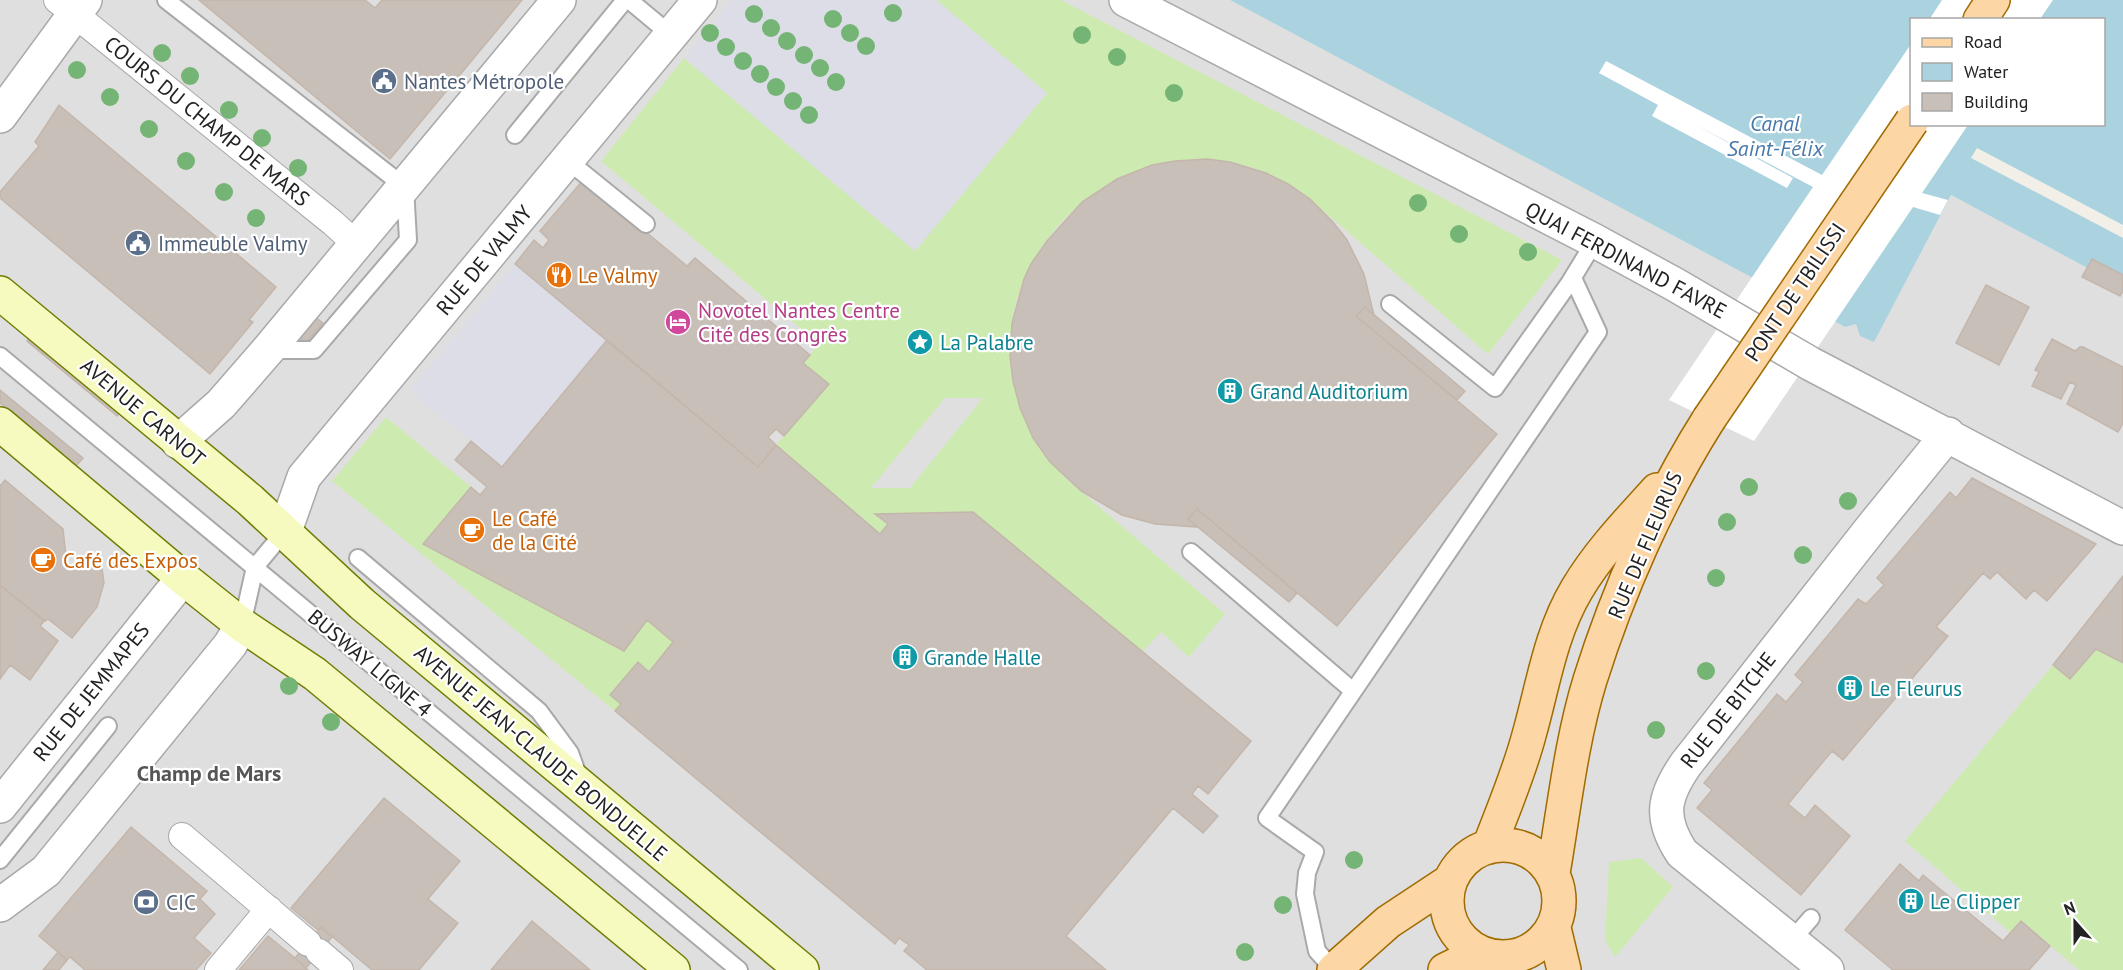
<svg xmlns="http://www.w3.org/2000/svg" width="2123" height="970" font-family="'PT Sans',sans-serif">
<rect width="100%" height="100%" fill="#f2efe9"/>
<path fill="#e0dfdf" d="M0,0H1230L1845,327L1940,215L1951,195L2123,287V970H0Z"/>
<path fill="#cdebb0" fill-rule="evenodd" d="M936,0H1061L1562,260L1488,354L1310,199C1296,189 1283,180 1267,173C1145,121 1005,226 1010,356C1012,403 1033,443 1064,477L1225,614L1189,657L1161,632L1142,652L888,524L880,534L776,445L828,384L803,363L819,344L601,161L684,58L915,250L1047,93ZM945,398H983L910,488H871Z
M386,417L471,487L424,544L623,651L647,620L673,642L615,711L332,481Z
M2096,649L2123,663V970H2079L2021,921L2011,933L1905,841L2053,665L2070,679Z
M1641,858L1673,887L1615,957L1605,940L1609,862Z"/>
<path fill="#dddde8" d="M733,0H936L1047,93L915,251L684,58Z
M515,264L631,361L526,487L410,391Z"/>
<path fill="#aad3df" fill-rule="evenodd" d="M1230,0H2123V225L1977,148L1971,158L2123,238V287L1951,195L1874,342L1860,336L1856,324L1845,327ZM1912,20H2104V124H1912Z"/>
<path fill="#fff" d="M1942,0H2053L2040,19L1929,20Z
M1911,44L1912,124L1968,125L1922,193L1948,200L1940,215L1913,207L1754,441L1669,400L1813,187L1694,124L1793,178L1787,188L1652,116L1658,105L1599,73L1606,61L1822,175Z"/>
<path fill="#c7bfb8" stroke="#c4b6ab" stroke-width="1.5" d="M199,0H365L375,8L382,0H522L390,159Z
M59,105L276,287L249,320L253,322L210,374L0,198V192L39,146L35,142Z
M1207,159L1230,162L1266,173L1288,184L1310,199L1333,222L1347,240L1364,274L1374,315L1365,307L1356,316L1497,434L1337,626L1197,509L1188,519L1197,527L1155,524L1122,515L1081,491L1050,462L1033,438L1020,408L1013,381L1010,356L1012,323L1024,279L1031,264L1047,241L1082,202L1117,179L1152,165L1175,161Z
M583,180L687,266L695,258L810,355L803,363L829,384L784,436L776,429L768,437L776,445L758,467L515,264L534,240L543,248L549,240L540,231Z
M2092,259L2123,275V291L2120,296L2082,277Z
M1986,285L2029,307L1999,365L1956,343Z
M1365,307L1465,391L1457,400L1356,316Z
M314,316L323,323L306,343L297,335Z
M32,334L122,409L117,416L27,341Z
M2052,339L2075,351L2080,347H2083L2123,367V423L2118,432L2067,404L2076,385L2070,382L2061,399L2032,386L2039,372L2035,370Z
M607,340L758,467L776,445L880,534L888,524L875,514L973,512L1251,741L1208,794L1198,786L1192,794L1218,816L1203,833L1173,808L1066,936L1106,970H927L904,951L909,945L899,938L895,944L615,711L621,704L610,695L638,662L649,672L673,642L647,620L624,651L423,544L471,487L480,495L487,487L455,460L471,441L502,467Z
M0,390L83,458L76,466L0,403Z
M1972,478L2096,544L2047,601L2034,590L2026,599L1997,572L1990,579L1983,573L1936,627L1948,636L1843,760L1832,751L1788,804L1805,818L1815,805L1850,836L1801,895L1697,808L1712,790L1704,783L1777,694L1786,702L1803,682L1795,675L1858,599L1866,604L1884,585L1877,578L1950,492L1956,498Z
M5,480L63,529L67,566L101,561L104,583L97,607L72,638L48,619L45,621L0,585V486Z
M1197,509L1297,593L1289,602L1188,519Z
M2123,576V663L2096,649L2070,679L2053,665Z
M0,585L44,621L40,626L58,641L30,680L10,665L0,679Z
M384,798L460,861L428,899L458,923L419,970H372L321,927L318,930L291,908Z
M131,827L207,891L200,899L215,914L194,938L211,953L196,970H85L70,957L67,960L39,936Z
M1900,864L1919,881L1923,875L2003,941L2021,921L2050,946L2029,970H1893L1845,930Z
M532,921L590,970H491Z
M321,927L332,937L306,968L295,958Z
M268,936L295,958L308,970H239Z
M58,952L67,960L59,970H43Z"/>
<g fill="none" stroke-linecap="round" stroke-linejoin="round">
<g stroke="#a9a9a9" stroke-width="20">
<path id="service" d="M166,0L405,187L408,240L314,350H269
M629,0L671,35
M515,135L625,0
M567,160L646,224
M1390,304L1495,388L1570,282L1595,241
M0,356L739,970
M1191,552L1353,691
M358,558L539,711L570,753L579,778
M242,625L255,567L285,531
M0,860L108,726
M1791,941L1811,918
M1334,970L1317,951L1305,894L1307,873L1315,852L1267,818L1598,332L1573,278"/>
</g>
<g stroke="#a9a9a9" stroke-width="28">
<path id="pedestrian" d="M57,0L333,223L356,244
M182,836L308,943
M319,952L340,970
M218,970L269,909"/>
</g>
<g stroke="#a9a9a9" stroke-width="36">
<path id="minor" d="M1126,0L1595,241L1674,284L1811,364L2123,528
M0,116L85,0
M178,442L221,404L268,350L559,0
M285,531L304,477L700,0
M0,806L183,578
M0,905L46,871L230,645L242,625
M1827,970L1682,853C1659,818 1663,797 1686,764L1873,526L1948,434"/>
</g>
<g stroke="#707d05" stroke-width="36">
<path id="secondary" d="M0,293L250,500L362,604L802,970
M0,424L183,578L242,625L315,674L673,970"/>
</g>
<g stroke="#a06b00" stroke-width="36">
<path id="primary" d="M1980,20L1993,0
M1447 901a56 56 0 1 1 112 0a56 56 0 1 1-112 0Z
M1489,847C1503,810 1519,773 1529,735C1543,686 1550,634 1577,589C1599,552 1629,521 1657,490
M1553,873C1564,809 1571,742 1590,680C1618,591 1659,498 1709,419
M1554,928L1564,970
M1334,970L1388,922L1450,881
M1445,970L1480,953"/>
</g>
<use href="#service" stroke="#fff" stroke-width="16"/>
<use href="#pedestrian" stroke="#fff" stroke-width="26"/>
<use href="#minor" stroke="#fff" stroke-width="33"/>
<use href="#secondary" stroke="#f7fabf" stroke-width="33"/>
<use href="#primary" stroke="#fcd6a4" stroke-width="33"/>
<g stroke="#a06b00" stroke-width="36" stroke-linecap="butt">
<path id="primary-bridge" d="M1709,419L1912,121"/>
</g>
<use href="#primary-bridge" stroke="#fcd6a4" stroke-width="33"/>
</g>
<g fill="#74b475">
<circle cx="893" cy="13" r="9"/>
<circle cx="754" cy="14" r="9"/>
<circle cx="833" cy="19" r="9"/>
<circle cx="771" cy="28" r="9"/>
<circle cx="710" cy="33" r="9"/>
<circle cx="850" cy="33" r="9"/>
<circle cx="1082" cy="35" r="9"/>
<circle cx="787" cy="41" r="9"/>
<circle cx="866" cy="46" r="9"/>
<circle cx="726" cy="47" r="9"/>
<circle cx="162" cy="53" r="9"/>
<circle cx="804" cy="55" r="9"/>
<circle cx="1117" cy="57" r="9"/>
<circle cx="743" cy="61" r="9"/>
<circle cx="820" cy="68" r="9"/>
<circle cx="77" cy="70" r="9"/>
<circle cx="760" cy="74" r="9"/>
<circle cx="190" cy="76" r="9"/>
<circle cx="836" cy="82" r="9"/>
<circle cx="776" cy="87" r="9"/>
<circle cx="1174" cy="93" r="9"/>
<circle cx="110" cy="97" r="9"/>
<circle cx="793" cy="101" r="9"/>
<circle cx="229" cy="110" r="9"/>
<circle cx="809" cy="115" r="9"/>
<circle cx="149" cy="129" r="9"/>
<circle cx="262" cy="138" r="9"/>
<circle cx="186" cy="161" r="9"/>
<circle cx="298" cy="168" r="9"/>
<circle cx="224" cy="192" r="9"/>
<circle cx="1418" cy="203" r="9"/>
<circle cx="256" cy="218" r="9"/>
<circle cx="1459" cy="234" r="9"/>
<circle cx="1528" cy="252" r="9"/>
<circle cx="1749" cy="487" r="9"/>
<circle cx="1848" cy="501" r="9"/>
<circle cx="1727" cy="522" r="9"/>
<circle cx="1803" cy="555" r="9"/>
<circle cx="1716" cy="578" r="9"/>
<circle cx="1706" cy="671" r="9"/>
<circle cx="289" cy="686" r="9"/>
<circle cx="331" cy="722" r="9"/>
<circle cx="1656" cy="730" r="9"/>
<circle cx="1354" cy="860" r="9"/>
<circle cx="1283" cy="905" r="9"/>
<circle cx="1245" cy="952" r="9"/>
</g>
<defs>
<g id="civic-disc" transform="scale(1.35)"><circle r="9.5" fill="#5c6f8a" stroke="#fff"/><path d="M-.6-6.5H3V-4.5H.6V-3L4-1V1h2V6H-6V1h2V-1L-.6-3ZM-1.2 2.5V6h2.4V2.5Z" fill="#fff"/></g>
<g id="restaurant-disc" transform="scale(1.35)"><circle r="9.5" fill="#e8710a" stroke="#fff"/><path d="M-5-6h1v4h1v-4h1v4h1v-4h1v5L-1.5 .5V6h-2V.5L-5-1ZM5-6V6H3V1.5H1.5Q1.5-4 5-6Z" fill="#fff"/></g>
<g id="hotel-disc" transform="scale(1.35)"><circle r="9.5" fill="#d1479c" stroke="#fff"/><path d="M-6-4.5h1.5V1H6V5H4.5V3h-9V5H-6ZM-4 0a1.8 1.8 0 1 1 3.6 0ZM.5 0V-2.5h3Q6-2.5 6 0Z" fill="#fff"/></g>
<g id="sight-disc" transform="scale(1.35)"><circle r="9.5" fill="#0f9aa8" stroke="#fff"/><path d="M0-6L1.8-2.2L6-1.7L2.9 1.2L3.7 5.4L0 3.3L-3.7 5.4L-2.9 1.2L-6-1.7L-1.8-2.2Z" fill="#fff"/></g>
<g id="building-disc" transform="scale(1.35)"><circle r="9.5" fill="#0f9aa8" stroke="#fff"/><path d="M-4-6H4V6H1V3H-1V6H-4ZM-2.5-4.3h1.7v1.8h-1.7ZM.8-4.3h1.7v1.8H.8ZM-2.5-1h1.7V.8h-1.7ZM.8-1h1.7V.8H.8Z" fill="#fff"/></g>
<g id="cafe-disc" transform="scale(1.35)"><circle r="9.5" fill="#e8710a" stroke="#fff"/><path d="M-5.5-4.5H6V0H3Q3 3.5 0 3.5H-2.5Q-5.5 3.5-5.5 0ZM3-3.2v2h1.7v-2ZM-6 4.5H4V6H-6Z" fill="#fff"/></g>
<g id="bank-disc" transform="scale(1.35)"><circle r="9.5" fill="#5c6f8a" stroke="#fff"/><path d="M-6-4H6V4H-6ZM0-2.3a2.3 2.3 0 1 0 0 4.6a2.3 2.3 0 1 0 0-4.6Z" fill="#fff"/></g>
</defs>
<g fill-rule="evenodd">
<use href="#civic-disc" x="384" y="81"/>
<use href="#civic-disc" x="138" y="243"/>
<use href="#restaurant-disc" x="559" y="275"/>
<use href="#hotel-disc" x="678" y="322"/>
<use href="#sight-disc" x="920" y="342"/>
<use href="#building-disc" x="1230" y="391"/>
<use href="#cafe-disc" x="472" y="530"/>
<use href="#cafe-disc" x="43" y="560"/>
<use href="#building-disc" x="905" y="657"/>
<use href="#building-disc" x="1850" y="688"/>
<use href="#building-disc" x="1911" y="901"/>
<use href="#bank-disc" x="146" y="902"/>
</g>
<g text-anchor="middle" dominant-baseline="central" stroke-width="4.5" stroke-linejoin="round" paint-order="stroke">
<g font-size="21" fill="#4e5e75" stroke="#fff" text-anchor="start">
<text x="404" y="81">Nantes Métropole</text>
<text x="158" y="243">Immeuble Valmy</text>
<text x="166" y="902">CIC</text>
</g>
<g font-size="21" fill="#222" stroke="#fff">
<text transform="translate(207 121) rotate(39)">COURS DU CHAMP DE MARS</text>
<text transform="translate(484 260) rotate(-50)">RUE DE VALMY</text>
<text transform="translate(1626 260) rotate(28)">QUAI FERDINAND FAVRE</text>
<text transform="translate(1795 292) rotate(-56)">PONT DE TBILISSI</text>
<text transform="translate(143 412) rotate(40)">AVENUE CARNOT</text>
<text transform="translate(1645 545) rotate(-67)">RUE DE FLEURUS</text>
<text transform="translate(370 663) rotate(40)">BUSWAY LIGNE 4</text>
<text transform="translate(91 692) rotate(-51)">RUE DE JEMMAPES</text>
<text transform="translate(1728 710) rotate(-52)">RUE DE BITCHE</text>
<text transform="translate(541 753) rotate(40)">AVENUE JEAN-CLAUDE BONDUELLE</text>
</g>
<g font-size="21" fill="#c56008" stroke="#fff" text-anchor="start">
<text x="578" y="275">Le Valmy</text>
<text x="492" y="518">Le Café<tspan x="492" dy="24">de la Cité</tspan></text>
<text x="63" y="560">Café des Expos</text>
</g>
<g font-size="21" fill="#b23c85" stroke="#fff" text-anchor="start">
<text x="698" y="310">Novotel Nantes Centre<tspan x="698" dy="24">Cité des Congrès</tspan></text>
</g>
<g font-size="21" fill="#0d838f" stroke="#fff" text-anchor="start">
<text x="940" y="342">La Palabre</text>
<text x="1250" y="391">Grand Auditorium</text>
<text x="924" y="657">Grande Halle</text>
<text x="1870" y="688">Le Fleurus</text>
<text x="1930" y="901">Le Clipper</text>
</g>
<g font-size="22" font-style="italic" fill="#4a7aab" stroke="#fff">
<text x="1775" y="123">Canal<tspan x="1775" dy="25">Saint-Félix</tspan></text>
</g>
<g font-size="22" font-weight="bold" fill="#555" stroke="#fff">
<text x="209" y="773">Champ de Mars</text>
</g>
</g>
<rect x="1910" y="18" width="195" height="108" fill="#ffffff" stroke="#a7a7a7" stroke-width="1.5"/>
<rect x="1922" y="38" width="30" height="9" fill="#fcd6a4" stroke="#a7a7a7" stroke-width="1.5"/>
<text x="1964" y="48" font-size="18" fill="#222222">Road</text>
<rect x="1922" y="63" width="30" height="18" fill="#aad3df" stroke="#a7a7a7" stroke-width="1.5"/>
<text x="1964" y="78" font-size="18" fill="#222222">Water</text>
<rect x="1922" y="93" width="30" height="18" fill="#c7bfb8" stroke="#a7a7a7" stroke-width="1.5"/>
<text x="1964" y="108" font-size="18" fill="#222222">Building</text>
<g transform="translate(2075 922) rotate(339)" stroke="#ffffff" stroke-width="4.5" paint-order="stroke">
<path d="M0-4.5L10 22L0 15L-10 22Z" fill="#222222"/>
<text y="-9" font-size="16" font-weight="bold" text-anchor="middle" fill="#222222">N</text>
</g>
</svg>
